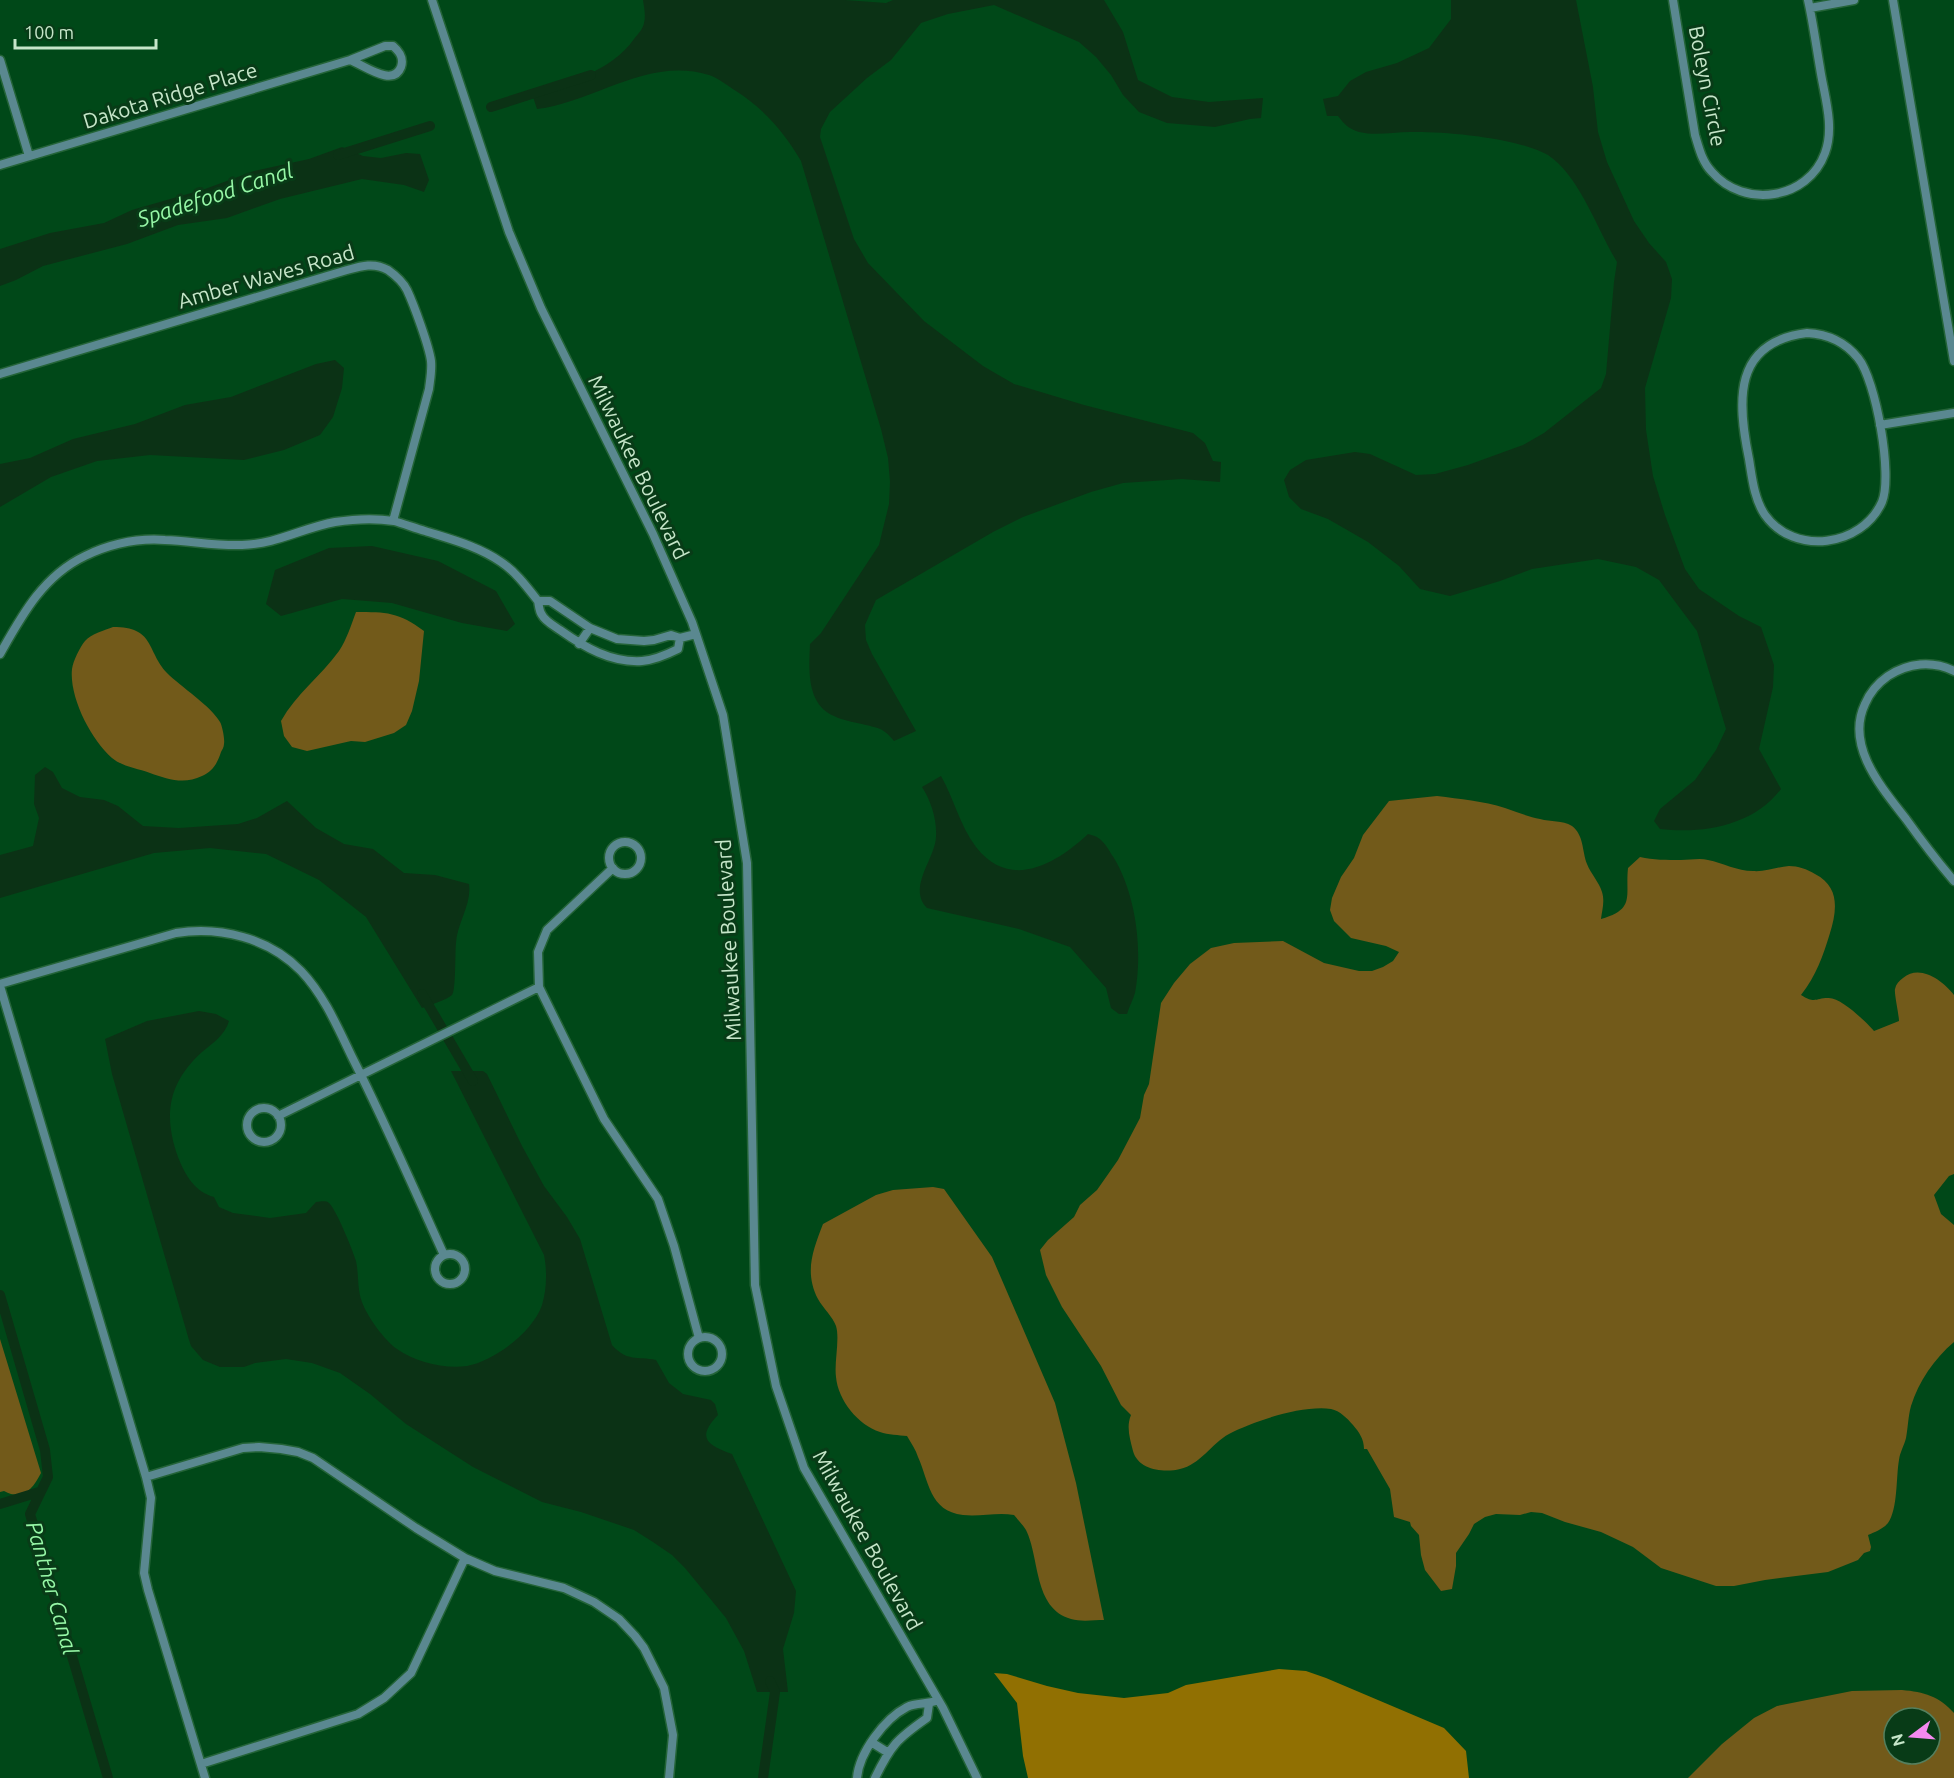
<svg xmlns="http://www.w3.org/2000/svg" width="1954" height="1778" font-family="Ubuntu,sans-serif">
<rect width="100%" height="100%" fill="#004818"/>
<path fill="#725a1a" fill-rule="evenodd" d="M356,612C386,612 399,612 424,631L419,681L412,711L406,725L394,733L365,742L351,741L307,751L292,747L284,736L281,721C296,694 321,676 339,651C347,639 351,625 356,612Z
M113,627C155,627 146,650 167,673C181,687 211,706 220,722C222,725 225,739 224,744C224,747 222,750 221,752C217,764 213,771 202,776C184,785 167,779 150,773C137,768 123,767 112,758C91,740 69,697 72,669C73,661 80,647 85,641C91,634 105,630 113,627Z
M1437,796C1460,799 1483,801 1505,808C1517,812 1529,817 1540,819C1551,822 1562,820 1572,826C1584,835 1582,851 1587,864C1591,874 1599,882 1602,892C1605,902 1602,910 1601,919C1636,909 1625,896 1628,868L1640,857C1653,860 1667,860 1681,860C1690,860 1700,858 1708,860C1723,863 1737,871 1753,871C1765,872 1777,867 1789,866C1798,866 1807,869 1815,874C1840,887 1837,910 1830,933C1823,956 1816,976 1801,995C1815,1004 1816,998 1828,998C1841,997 1866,1022 1874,1031L1899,1021C1899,1015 1894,993 1895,989C1896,984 1899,981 1903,978C1920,964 1942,980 1954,995V1174L1949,1176L1934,1195L1941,1214L1954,1225V1342C1934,1359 1919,1381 1911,1406C1908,1417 1908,1428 1906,1438C1904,1446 1900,1452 1899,1460C1896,1476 1898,1509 1888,1523C1883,1529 1875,1532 1868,1535L1871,1547L1870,1551L1864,1553L1858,1560L1828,1572L1765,1580L1734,1586H1716L1661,1568L1633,1547L1601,1532L1565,1522L1542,1513L1531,1512L1520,1515L1496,1514L1485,1517L1474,1524L1469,1534L1456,1553V1566L1452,1589L1441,1591L1425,1570L1421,1555L1419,1535L1411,1526L1410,1522L1394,1517L1390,1489L1367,1449H1364C1364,1439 1359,1432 1353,1425C1347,1418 1340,1411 1331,1409C1302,1405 1254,1421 1229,1434C1212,1443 1200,1465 1180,1469C1164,1473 1138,1470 1133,1451C1130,1439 1126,1427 1131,1415L1121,1405L1101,1366L1062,1307L1046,1275L1040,1250L1048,1240L1074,1217L1080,1205L1097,1190L1118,1160L1140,1118L1144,1095L1149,1084L1161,1003L1174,983L1190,964L1211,948L1234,943L1283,941L1324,963L1359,971H1372L1383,967L1393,961L1399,952L1386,946L1351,938L1334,921L1330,910L1332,898L1341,877L1354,858L1363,835L1389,801Z
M933,1187L944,1189L992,1257L1055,1403L1076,1483L1104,1620C1094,1620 1081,1622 1071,1619C1033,1608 1040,1558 1026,1530C1023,1525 1018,1520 1014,1515C997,1512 980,1517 963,1515C929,1511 929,1481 918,1457C916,1450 911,1443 907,1436C899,1435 888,1435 880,1432C858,1425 838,1400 836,1377C834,1363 840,1339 836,1326C833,1317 823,1308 818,1299C804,1272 813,1250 823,1224L876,1195L893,1190Z
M0,1339L41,1473C32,1490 23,1501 4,1491L0,1492Z
M1902,1690C1924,1692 1939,1696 1954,1713V1778H1688L1722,1744L1754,1718L1777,1706L1852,1691ZM1894,1718H1930V1754H1894Z"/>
<path fill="#917002" d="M1279,1669L1306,1671L1326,1678L1444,1728L1466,1751L1469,1778H1028L1023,1756L1017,1703L994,1673L1007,1674L1047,1686L1078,1693L1124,1698L1168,1693L1186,1685Z"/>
<path fill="#0b3215" d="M643,0H845L886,3L893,0H1104L1123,32L1138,80L1172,97L1209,102L1263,98L1261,118L1250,119L1215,127L1167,123L1139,112L1123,95L1111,75L1096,57L1079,42L994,5L948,14L921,23L891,60L867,78L830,112L821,129L820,137L854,239L868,263L924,321L983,366L1014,384L1084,405L1193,433L1205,443L1213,461L1221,462L1220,482L1182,479L1123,483L1091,492L1023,517L993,532L876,600L865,625L866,640L872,654L916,731L894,741C883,727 877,728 862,724C853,722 842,720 834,716C806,704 809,669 810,644L821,633L879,545L889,504L890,482L888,458L881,429L801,161C785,133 764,109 736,91C728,86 718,78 709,75C648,56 595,102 537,109L532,94C568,82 611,72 634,39C638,34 643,29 644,23C646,16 644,7 643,0Z
M1451,0H1576L1593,87L1598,132L1607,162L1634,221L1649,243L1666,262L1672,279L1671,298L1645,388L1646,430L1653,476L1665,515L1685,569L1699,589L1739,616L1761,627L1774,665L1773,687L1759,749L1781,789C1753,826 1703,834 1660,829L1654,821L1660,809L1695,780L1716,750L1726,729L1697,631L1659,580L1636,567L1598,559L1532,569L1500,581L1450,596L1420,589L1399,566L1368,542L1328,519L1301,509L1289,497L1284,480L1290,470L1306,460L1355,452L1370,454L1416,475L1435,474L1468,465L1523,445L1544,433L1601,388L1606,374L1614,282L1617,262C1598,231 1579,175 1548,155C1519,138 1444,131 1410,132C1393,132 1376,136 1359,132C1349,129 1344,124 1338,116H1327L1323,99L1338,96L1350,81L1366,72L1397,63L1429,48L1451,19Z
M342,147L363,156L381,158L406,153L420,154L429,180L424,192L404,185L362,179L280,199L227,218L178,225L127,244L43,266L16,280L0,286V249L50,233L104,223L132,210L205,189L254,171L309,159Z
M335,360L344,368L342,388L333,417L320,435L284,450L244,460L150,455L97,461L51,477L0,507V464L30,458L73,439L135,424L185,405L231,397L316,364Z
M372,546L438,561L496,591L515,624L507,631L462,623L392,603L342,599L281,616L266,604L275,570L329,548Z
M45,767L53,772L62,788L80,797L104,800L118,806L143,826L179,828L238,824L257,818L287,801L316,828L344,844L373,849L404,873L435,875L469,884C472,904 457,923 456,943C455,951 456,991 452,995C447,1000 429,1005 422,1008L366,917L319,880L266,854L210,848L154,853L0,898V855L33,846L39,818L34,804L35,775Z
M941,776C954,799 960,826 976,847C1010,891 1056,864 1088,834C1103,837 1106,846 1114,858C1136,895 1143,950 1135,993C1133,1000 1129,1007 1127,1014H1119L1111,1008L1106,988L1070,947L1019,929L927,908C907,888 935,859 936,837C937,819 931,801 922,787Z
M199,1011L216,1014L229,1021C225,1035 213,1043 202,1052C168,1083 163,1115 178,1157C185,1175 195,1192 214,1197L219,1207L233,1213L270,1218L306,1213L316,1202C321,1202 325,1200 329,1203C336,1209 353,1251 356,1261C359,1275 357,1289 362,1302C367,1316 384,1340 397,1349C416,1362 443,1369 467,1366C494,1361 533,1332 542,1305C547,1289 547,1270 544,1255L451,1071H483L487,1074L522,1146L544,1186L567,1217L580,1239L612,1345C627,1362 637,1356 656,1360L669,1383L683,1394L711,1400L715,1404L718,1415C696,1438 707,1445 732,1454L796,1591L794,1613L783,1649L788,1692H757L744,1651L726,1618L685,1568L672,1555L653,1542L634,1530L581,1512L542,1502L473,1467L406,1424L370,1394L340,1373L312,1363L286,1359L255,1363L244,1367H220L203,1360L191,1346L189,1340L112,1074L105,1039L147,1021Z"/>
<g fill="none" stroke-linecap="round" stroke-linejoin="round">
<path stroke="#0b3215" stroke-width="10" d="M491,107L591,75
M338,155L430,126
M422,994L473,1081
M0,1295L45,1450L48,1477L30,1514L108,1778
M0,1504L39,1492
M763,1778L775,1692L770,1681"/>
<g stroke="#246438" stroke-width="11">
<path id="street" d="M432,0L509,232L541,308L653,534L692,622L723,715L747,863L755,1285L776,1386L804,1468L943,1708L977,1778
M1673,0L1695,135C1699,148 1702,162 1712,172C1744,209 1808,200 1825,153C1835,126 1824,95 1820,68C1816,45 1813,22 1808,0
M1893,0L1954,361
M1810,8L1854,0
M0,60L29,156
M0,165L350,60L385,46H393C400,52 404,58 401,67C393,88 364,65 350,60
M1807,333C1827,334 1845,342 1858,358C1876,380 1893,476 1882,502C1862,547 1794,556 1765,515C1754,499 1752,477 1749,459C1737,401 1733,342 1807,333Z
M0,374L347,270C361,266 374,262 388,270C395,275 403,282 407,290C414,305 429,346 431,361C432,371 430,380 429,389L393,521
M1880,425L1954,413
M680,638L678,649C668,654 655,660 642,661C611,663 584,647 560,630C554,626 545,621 542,615C539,611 539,605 538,601H550L590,628L617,639L644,641L654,640L671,635L680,638L696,634
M579,644L590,628
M0,654C22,615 43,576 85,556C110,544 138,538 165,540C191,541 216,546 242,545C277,544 302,528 335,522C354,519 375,518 394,521C404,524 415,528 425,531C450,539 478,546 501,562C516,572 527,587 538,601
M1954,671C1932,660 1908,663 1888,676C1878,683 1870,692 1865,704C1845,746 1882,788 1906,819C1921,840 1937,861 1954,881
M609 858a16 16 0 1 1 32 0a16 16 0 1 1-32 0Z
M613,868L547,930L538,952L539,987L604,1119L658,1199L674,1246L699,1338
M0,984L176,933C220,926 269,938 301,971C324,995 338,1028 352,1057C385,1122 414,1189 444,1255
M0,986L146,1477L151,1498L144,1573L148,1590L205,1778
M247 1125a17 17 0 1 1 34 0a17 17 0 1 1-34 0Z
M278,1116L539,987
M435 1269a15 15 0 1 1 30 0a15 15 0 1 1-30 0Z
M688 1354a17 17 0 1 1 34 0a17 17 0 1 1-34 0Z
M146,1477L243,1448L259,1447L281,1449L298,1452L313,1458L416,1528L465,1558L495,1571L564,1588L594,1602L619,1619L635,1636L644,1648L664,1688L673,1735L669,1778
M871,1742L887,1752
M201,1764L358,1714L384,1698L411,1673L465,1558
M857,1778C859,1753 884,1719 907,1707C917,1702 927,1705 938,1700
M875,1778C891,1745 897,1739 927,1718L929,1704"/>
</g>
<use href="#street" stroke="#5a8890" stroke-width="8"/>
</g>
<g text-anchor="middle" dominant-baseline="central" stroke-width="6" stroke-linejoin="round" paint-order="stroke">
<g font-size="21" fill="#c6e6c9" stroke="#083b17">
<text transform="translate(1708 86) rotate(79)">Boleyn Circle</text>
<text transform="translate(170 95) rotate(-17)">Dakota Ridge Place</text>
<text transform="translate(266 276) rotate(-16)">Amber Waves Road</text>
<text transform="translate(639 467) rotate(64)">Milwaukee Boulevard</text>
<text transform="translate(728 940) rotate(-93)">Milwaukee Boulevard</text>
<text transform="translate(868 1540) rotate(61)">Milwaukee Boulevard</text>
</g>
<g font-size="22" font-style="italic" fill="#96f7a6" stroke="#083b17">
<text transform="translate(215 194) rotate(-18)">Spadefood Canal</text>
<text transform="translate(53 1588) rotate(74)">Panther Canal</text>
</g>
</g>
<g transform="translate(1912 1736) rotate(254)"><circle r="28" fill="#083b17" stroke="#547f5e" stroke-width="1.5"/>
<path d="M0-4.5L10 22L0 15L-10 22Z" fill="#f489f0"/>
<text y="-9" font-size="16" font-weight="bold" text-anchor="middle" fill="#c6e6c9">N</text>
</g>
<path d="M15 39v9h141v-9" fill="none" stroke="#c6e6c9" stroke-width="3"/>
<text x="24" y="39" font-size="18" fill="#c6e6c9" stroke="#083b17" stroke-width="4.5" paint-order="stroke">100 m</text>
</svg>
